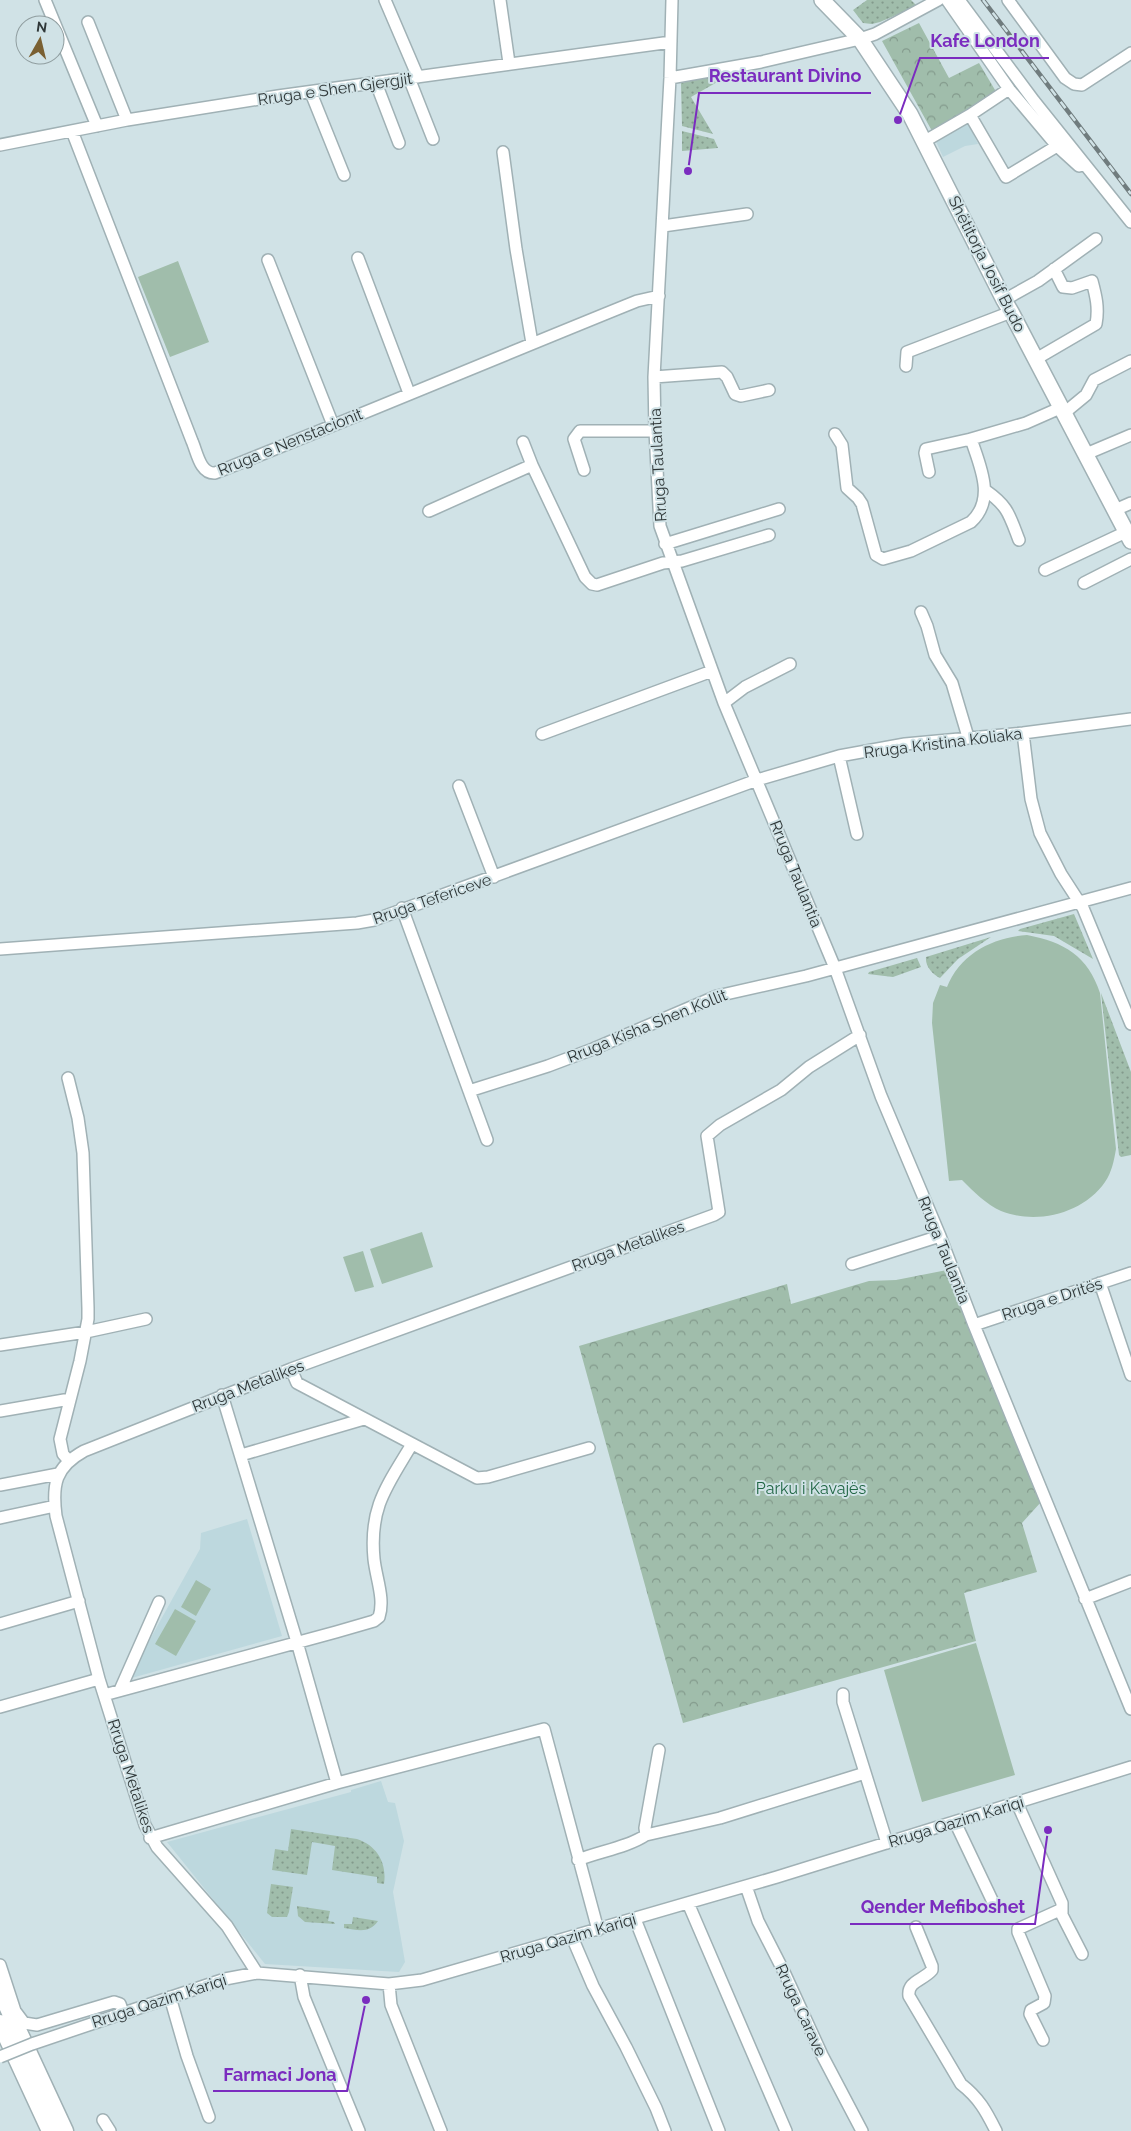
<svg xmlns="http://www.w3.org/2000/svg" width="1131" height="2131" font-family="Raleway,sans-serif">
<defs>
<pattern id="grass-dots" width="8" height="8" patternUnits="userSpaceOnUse" patternTransform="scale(1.25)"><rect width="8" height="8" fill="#a0bdab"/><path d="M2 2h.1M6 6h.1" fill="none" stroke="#839a8c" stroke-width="1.8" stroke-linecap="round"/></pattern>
<pattern id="park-crowns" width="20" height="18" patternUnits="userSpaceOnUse" patternTransform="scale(1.25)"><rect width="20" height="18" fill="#a0bdab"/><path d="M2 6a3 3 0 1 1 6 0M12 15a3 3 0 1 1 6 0" fill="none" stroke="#839a8c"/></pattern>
</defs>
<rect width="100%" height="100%" fill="#d0e2e6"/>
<path fill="#bdd8de" d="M968,123L978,144L965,146L943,157L934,137L955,126Z
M247,1519L282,1636L128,1679L200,1549L201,1533Z
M381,1781L388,1802L395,1803L404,1841L393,1892L405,1962L399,1972L265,1964L167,1842L351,1792V1790Z"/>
<path fill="url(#grass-dots)" d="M867,0H911L917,6L880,22L872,24L863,23L853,10Z
M717,75L719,81L691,97L713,134L682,126L681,83Z
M682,131L714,139L718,148L682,151Z
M1074,914L1093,959L1054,936L1018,931L1020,929Z
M991,937L958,959L940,978C932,974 925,966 926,957Z
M917,958L921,967L893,977L868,974L869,972Z
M1101,993L1131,1072V1155L1121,1157L1119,1155Z
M291,1829L357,1839C378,1846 387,1864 384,1884L377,1883V1877L332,1870L335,1846L312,1842L307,1875L272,1870L275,1849L288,1851Z
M271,1884L293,1887L289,1912L287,1917H272L267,1913Z
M297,1906L330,1911L328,1921L334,1922L335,1924L305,1922L298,1916Z
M353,1917L378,1921C369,1934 358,1930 344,1928V1924H352Z"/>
<path fill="url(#park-crowns)" d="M919,23L949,78L979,63L998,95L932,131L882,41Z
M947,1270L1041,1502L1022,1523L1037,1572L964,1593L976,1641L683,1723L579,1346L787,1284L791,1304L869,1281L896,1280Z"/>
<path fill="#a0bdab" d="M178,261L209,342L170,357L138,277Z
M1027,935C1064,942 1088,956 1100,993L1116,1149C1114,1160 1112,1172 1105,1182C1083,1214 1036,1225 1001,1211C986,1204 974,1192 962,1180L949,1181L932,1023L933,1003L940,985L947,987C960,954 993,937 1027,935Z
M422,1232L433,1267L382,1284L370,1249Z
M363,1251L374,1287L355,1292L343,1257Z
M196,1580L211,1589L196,1616L181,1607Z
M175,1609L196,1621L176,1656L155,1644Z
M976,1643L1015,1775L922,1802L884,1670Z"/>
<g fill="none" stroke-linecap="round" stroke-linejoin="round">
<g stroke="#a0b1b5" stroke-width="14">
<path id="minor" d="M45,0L97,126
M385,0L418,77
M500,0L509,63
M672,0L670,78L654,377L655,431L660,526L724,703L835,968L881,1096L940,1236L974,1325L1131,1709
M947,0L1009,89
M959,0L1034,101L1131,222
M1008,0L1065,78L1074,84L1082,85L1131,53
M88,22L127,120
M409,78L433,139
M670,78L761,62L860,39L875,34L938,0
M376,83L399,143
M311,93L344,175
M970,115L1006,177L1057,146L1079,166
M72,131L192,441C197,452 200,474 215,473C356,417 496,358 637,301L659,296
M925,141L970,115L1009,89L1057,146
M0,145L127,120L278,96L671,42
M503,152L516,249L532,343
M663,226L747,214
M358,258L409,393
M268,260L333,425
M1004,300L1038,281L1096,239
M1036,359L1096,324C1099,308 1096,296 1092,281L1072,288L1063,287L1054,269
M906,366L907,352L1011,312
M654,377L722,372L727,377L735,394L741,396L769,390
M1063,414L1086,395L1094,380L1131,361
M835,434L842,445L847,488L858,498L862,504L876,555L883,559L911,551L971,522C996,499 980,466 971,439
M523,442L532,465
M1086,454L1131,435
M584,470L574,439L580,431H655
M929,472L925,453L926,449L971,439L1026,423L1060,408
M985,490C1008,506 1009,514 1019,540
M1115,510L1131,503
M429,511L532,465L585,577L592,584L597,585L663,563L682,561L769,535
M665,544L779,509
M1045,570L1126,532
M1084,583L1131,559
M921,612L927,626L935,655L952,683L968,737
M724,703L745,687L790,664
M1023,733L1031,799L1040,833L1061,874L1083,908L1131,1024
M542,734L712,671
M839,756L857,834
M459,786L494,877
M402,908L487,1140
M0,949L357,923L374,920L757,780L839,756L905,744L1023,733L1131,719
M68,1078L78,1118L83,1153L88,1308V1319L80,1361L60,1439L63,1454L69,1461
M469,1091L548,1066L593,1049L717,996L806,976L1131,888
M852,1264L940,1236
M1100,1283L1131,1375
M974,1325L1131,1273
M0,1345L86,1332L146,1319
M291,1369L297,1383L477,1478L488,1477L589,1448
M222,1395L297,1642L337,1783
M0,1411L70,1399
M241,1455L364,1419
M0,1485L58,1474
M0,1518L55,1506
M1085,1599L1131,1581
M0,1624L79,1601
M120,1690L159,1602
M843,1694V1702L887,1843
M104,1695L336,1632L374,1621L379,1617C385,1599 376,1578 374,1559C369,1507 387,1486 412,1444
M0,1707L99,1679
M1017,1803L1062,1903V1915L1082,1954
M955,1822L992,1900
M646,1835L645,1828L659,1750
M150,1838L337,1783L544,1729L598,1930
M578,1860C600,1851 626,1848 646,1835L720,1818L865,1773
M746,1886L758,1921L784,1972L822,2055L862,2131
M688,1903L786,2131
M635,1919L719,2131
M916,1927L932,1966V1970C924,1980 907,1981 909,1996L961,2084C979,2098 986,2111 996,2131
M572,1937L593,1986L626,2047L656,2108L665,2131
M0,1965L15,2011L24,2023L37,2025L114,2002L120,2004L123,2013
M257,1973L227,1926L157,1847L145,1825L99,1679L56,1516C52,1485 55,1467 84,1451L291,1369L714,1215L719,1212L707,1136L720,1125L781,1090L809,1067L860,1035
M300,1975L304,1997L359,2131
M389,1984L391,2005L441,2131
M170,1997L187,2056L209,2117
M112,2017L225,1979L257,1973L389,1984L422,1980L777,1877L1131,1767
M1043,2040L1030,2014L1031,2010L1044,2003L1045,1996L1018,1932V1929L1062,1909
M103,2120L110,2131"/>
</g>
<g stroke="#a0b1b5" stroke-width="18">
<path id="major" d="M822,0L860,39L910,114L1004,300L1011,312L1131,541"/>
</g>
<g stroke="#a0b1b5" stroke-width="19">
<path id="highway" d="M0,1991L65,2131
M0,2023L50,2131"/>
</g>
<use href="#minor" stroke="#fff" stroke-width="11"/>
<use href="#major" stroke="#fff" stroke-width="15"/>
<use href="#highway" stroke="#fff" stroke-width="16"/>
<g stroke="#707c7e" stroke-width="4.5">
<path id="rail" d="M983,0L1131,194"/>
</g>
<use href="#rail" stroke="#d0e2e6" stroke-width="2.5" stroke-dasharray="8" stroke-linecap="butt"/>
<g stroke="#a0b1b5" stroke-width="14" stroke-linecap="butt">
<path id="minor-bridge" d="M0,2057L32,2044L112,2017"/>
</g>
<use href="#minor-bridge" stroke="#fff" stroke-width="11"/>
</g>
<g text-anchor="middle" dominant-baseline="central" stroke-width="4" stroke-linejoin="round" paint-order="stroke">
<g font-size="16" fill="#2f3738" stroke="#d0e2e6">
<text transform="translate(335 89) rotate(-8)">Rruga e Shen Gjergjit</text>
<text transform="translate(987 264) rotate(63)">Shëtitorja Josif Budo</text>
<text transform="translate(290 442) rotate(-22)">Rruga e Nenstacionit</text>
<text transform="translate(658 465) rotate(-93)">Rruga Taulantia</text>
<text transform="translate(943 743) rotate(-7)">Rruga Kristina Koliaka</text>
<text transform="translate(796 874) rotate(68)">Rruga Taulantia</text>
<text transform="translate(432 899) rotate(-19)">Rruga Tefericeve</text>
<text transform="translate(647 1026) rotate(-22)">Rruga Kisha Shen Kollit</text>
<text transform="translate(628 1246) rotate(-20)">Rruga Metalikes</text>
<text transform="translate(944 1250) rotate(68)">Rruga Taulantia</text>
<text transform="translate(1052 1299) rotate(-18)">Rruga e Dritës</text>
<text transform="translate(248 1386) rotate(-21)">Rruga Metalikes</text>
<text transform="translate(131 1776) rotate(72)">Rruga Metalikes</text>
<text transform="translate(956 1822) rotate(-17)">Rruga Qazim Kariqi</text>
<text transform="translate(568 1938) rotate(-16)">Rruga Qazim Kariqi</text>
<text transform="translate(159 2001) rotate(-18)">Rruga Qazim Kariqi</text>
<text transform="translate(801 2010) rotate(65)">Rruga Carave</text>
</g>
<g font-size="16" fill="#206644" stroke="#d0e2e6">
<text x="811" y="1488">Parku i Kavajës</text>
</g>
</g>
<path fill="none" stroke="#7b2cbf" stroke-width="2" d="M898 120L920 58H1049M688 171L699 93H871M1048 1830L1035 1924H850M366 2000L347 2091H213"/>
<g fill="#7b2cbf" stroke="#d0e2e6" stroke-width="2">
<circle cx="898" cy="120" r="5"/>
<circle cx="688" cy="171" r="5"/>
<circle cx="1048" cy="1830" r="5"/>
<circle cx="366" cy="2000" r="5"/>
</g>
<g font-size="18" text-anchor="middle" font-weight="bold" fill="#7b2cbf" stroke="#d0e2e6" stroke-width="4" stroke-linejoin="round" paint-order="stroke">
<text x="985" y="47">Kafe London</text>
<text x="785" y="82">Restaurant Divino</text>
<text x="943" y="1913">Qender Mefiboshet</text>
<text x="280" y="2081">Farmaci Jona</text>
</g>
<g transform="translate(40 40) rotate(8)"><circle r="24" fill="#d0e2e6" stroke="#909ea0"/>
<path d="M0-4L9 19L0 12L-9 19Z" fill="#7a6032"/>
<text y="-8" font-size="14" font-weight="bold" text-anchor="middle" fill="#2f3738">N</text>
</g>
</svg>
